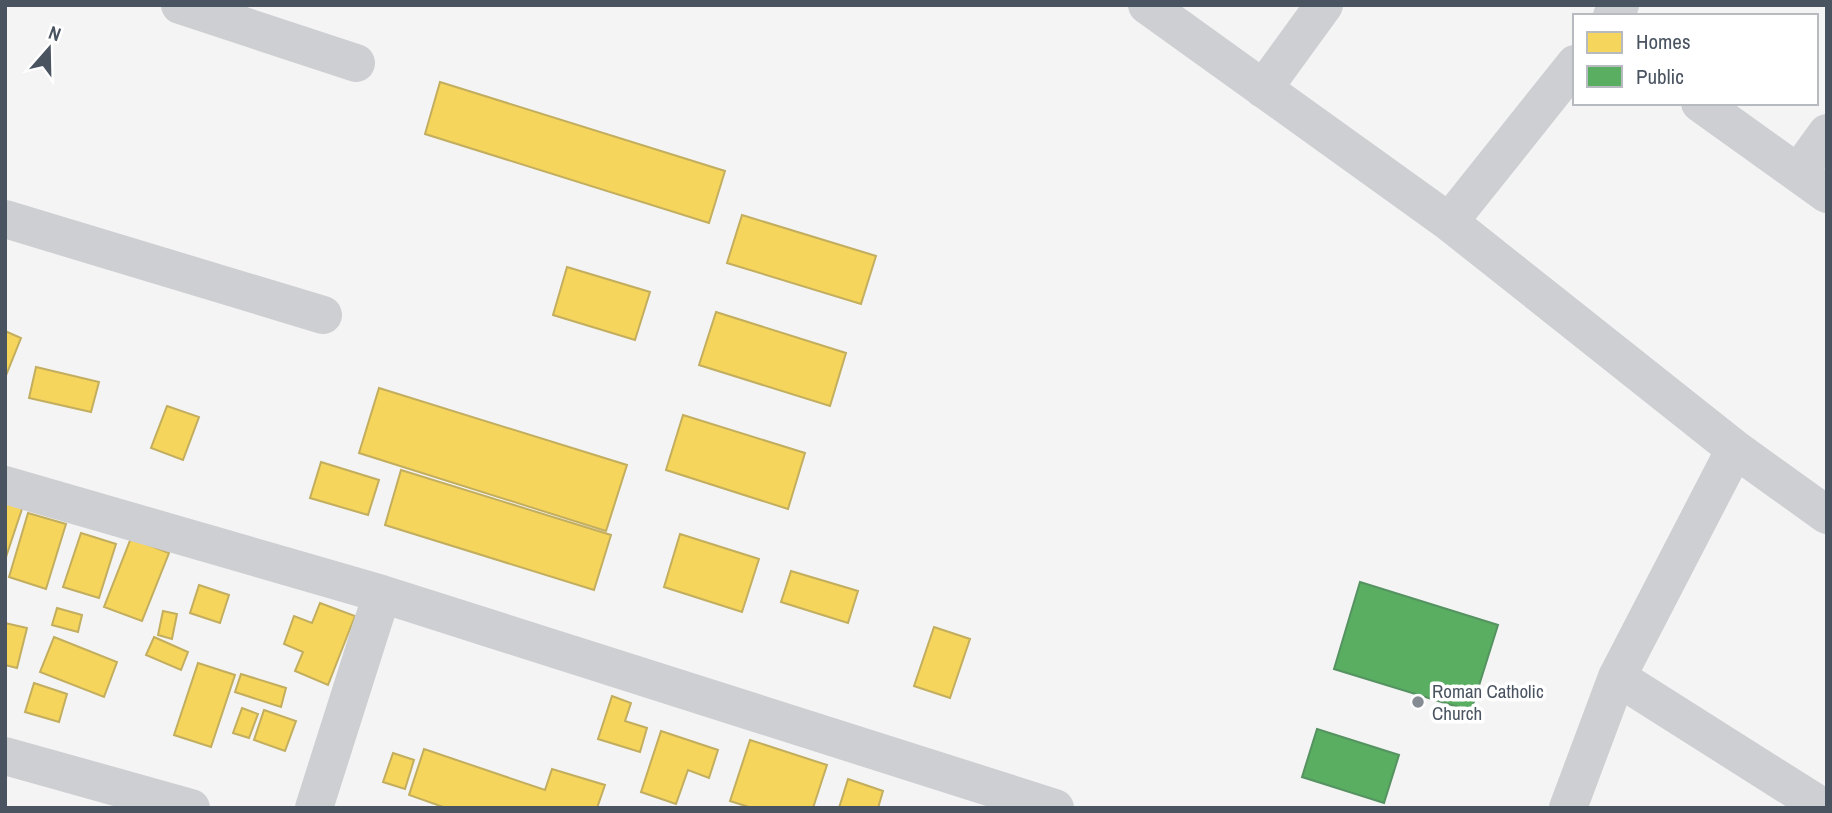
<svg xmlns="http://www.w3.org/2000/svg" width="1832" height="813" font-family="'Archivo Narrow',sans-serif">
<rect width="100%" height="100%" fill="#f4f4f4"/>
<path fill="#f6d55c" stroke="#c2ae5e" stroke-width="2" d="M440,82L725,171L709,223L425,134Z
M742,215L876,256L861,304L727,263Z
M567,267L650,292L635,340L553,315Z
M716,312L846,353L830,406L699,365Z
M5,331L21,338L5,378Z
M36,367L99,382L91,412L29,398Z
M379,388L627,465L606,531L359,453Z
M167,406L199,417L183,460L151,448Z
M683,415L805,453L788,509L666,470Z
M321,462L379,480L368,515L310,498Z
M401,470L611,535L594,590L385,525Z
M5,500L23,506L5,560Z
M28,513L66,524L46,589L9,577Z
M81,533L116,544L99,598L63,587Z
M680,534L759,559L742,612L664,587Z
M131,538L169,553L142,621L104,607Z
M791,571L858,591L848,623L781,602Z
M199,585L229,595L220,623L190,613Z
M320,603L355,616L328,685L295,671L303,652L284,644L294,616L312,623Z
M57,608L82,615L78,632L52,625Z
M163,611L177,614L172,639L158,635Z
M5,623L27,628L17,668L5,665Z
M934,627L970,639L950,698L914,686Z
M54,637L117,662L104,697L40,672Z
M154,637L188,652L181,670L146,655Z
M198,663L235,675L211,747L174,735Z
M241,674L286,688L281,707L235,692Z
M34,683L67,694L59,722L25,712Z
M612,696L631,703L625,721L647,728L640,752L598,739Z
M242,708L258,714L249,738L233,733Z
M264,710L296,721L285,751L254,740Z
M661,731L718,750L709,778L688,770L676,804L641,792Z
M750,740L827,765L813,808H752L730,801Z
M424,749L545,790L552,769L605,785L597,808H446L409,795Z
M393,753L414,760L405,789L383,782Z
M848,779L883,791L878,808H839Z"/>
<path fill="#5aae61" stroke="#559361" stroke-width="2" d="M1360,582L1498,625L1471,711L1334,669Z
M1317,729L1399,755L1384,803L1302,777Z"/>
<g fill="none" stroke-linecap="round" stroke-linejoin="round">
<path stroke="#cecfd2" stroke-width="38" d="M180,5L356,63
M1147,5L1449,222L1735,449L1827,515
M1612,16L1620,5
M1263,89L1324,5
M1700,103L1827,194
M1798,173L1827,133
M5,219L323,315
M1449,222L1575,64
M5,485L382,594L1055,808
M1617,677L1824,808
M5,756L191,808
M314,808L382,594
M1568,808L1617,677L1735,449"/>
</g>
<circle fill="#868c94" stroke="#fff" stroke-width="2.5" cx="1418" cy="702" r="7"/>
<g text-anchor="middle" dominant-baseline="central" stroke-width="7" stroke-linejoin="round" paint-order="stroke">
<g font-size="19" fill="#4a5461" stroke="#fff" text-anchor="start">
<text x="1432" y="691">Roman Catholic<tspan x="1432" dy="22">Church</tspan></text>
</g>
</g>
<rect width="1832" height="813" fill="none" stroke="#4a5461" stroke-width="14"/>
<rect x="1573" y="14" width="245" height="91" fill="#ffffff" stroke="#b7bbc0" stroke-width="2"/>
<rect x="1587" y="32" width="35" height="21" fill="#f6d55c" stroke="#b7bbc0" stroke-width="2"/>
<text x="1636" y="49" font-size="21" fill="#4a5461">Homes</text>
<rect x="1587" y="66" width="35" height="21" fill="#5aae61" stroke="#b7bbc0" stroke-width="2"/>
<text x="1636" y="84" font-size="21" fill="#4a5461">Public</text>
<g transform="translate(49 49) rotate(20)" stroke="#ffffff" stroke-width="5" paint-order="stroke">
<path d="M0-5L12 26L0 18L-12 26Z" fill="#4a5461"/>
<text y="-10" font-size="19" font-weight="bold" text-anchor="middle" fill="#4a5461">N</text>
</g>
</svg>
